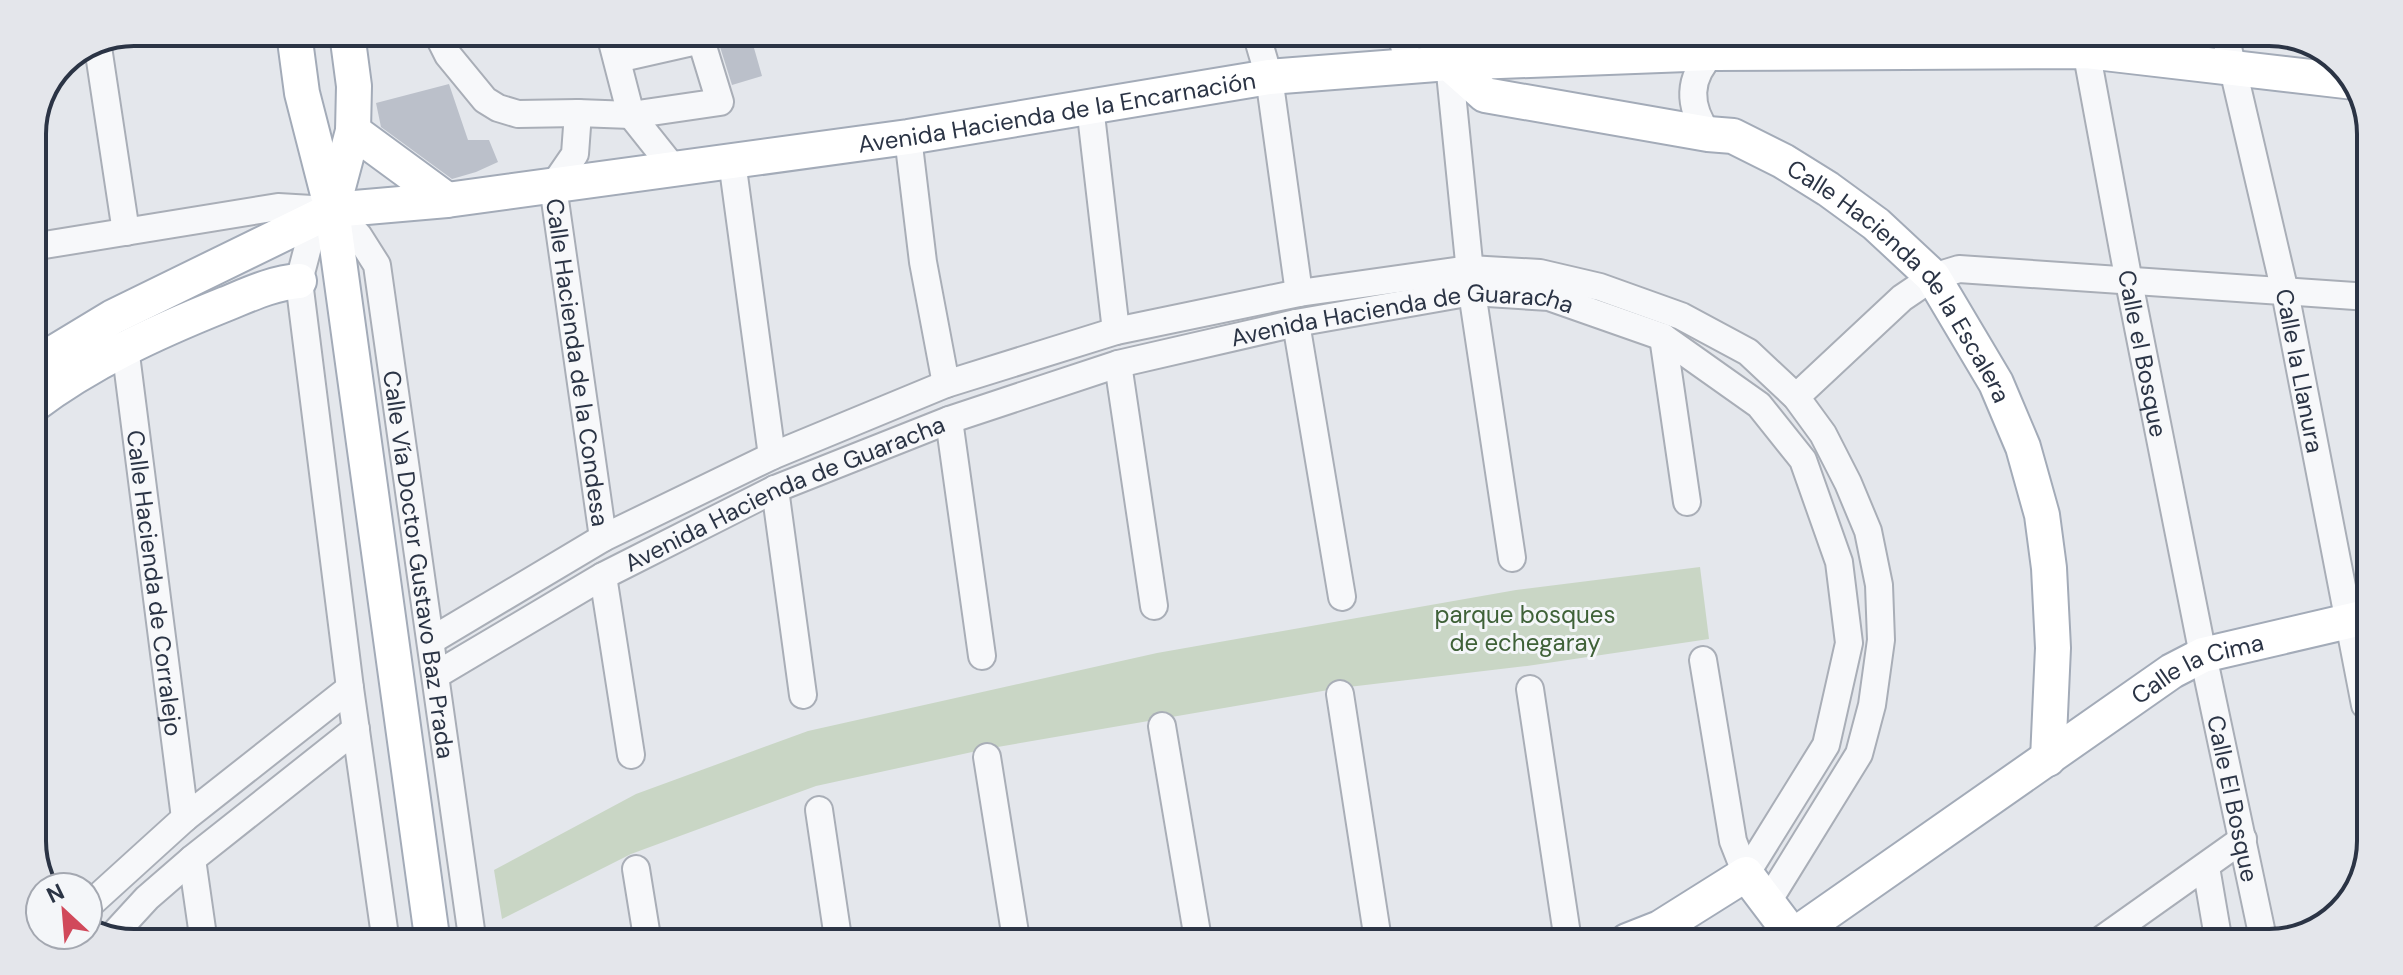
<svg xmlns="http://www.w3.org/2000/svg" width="2403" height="975" font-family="'DM Sans',sans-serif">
<rect width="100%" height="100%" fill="#e4e7ec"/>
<path fill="#c9d6c5" d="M1700,567L1709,639L1527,666L1340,688L986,749L816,786L631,854L502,919L494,870L636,794L808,731L1157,653L1516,590Z"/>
<path fill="#bbc0ca" d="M716,34H750L762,76L732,85Z
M449,84L468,140H489L498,162L476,172L452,179L381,127L376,103Z"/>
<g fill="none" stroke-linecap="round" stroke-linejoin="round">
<g stroke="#a9aeb7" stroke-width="30">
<g id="minor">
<path d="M437,33L448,55L485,100L498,108L518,114L578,113L631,115L720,102L701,40L617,59"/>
<path d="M610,34L631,115L674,169"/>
<path d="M1257,36L1269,77L1299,293"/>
<path d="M1401,36L1410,65"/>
<path id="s1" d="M2084,39L2129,282L2203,655L2264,943"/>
<path id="s2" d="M2226,39L2285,292L2365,705"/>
<path d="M98,47L126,232"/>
<path d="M1449,63L1472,292L1512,558"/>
<path d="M1090,106L1116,331"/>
<path id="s3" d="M578,113L575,154L553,186L603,538"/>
<path d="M2370,125L2371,129"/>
<path d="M1708,134C1688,106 1687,78 1713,53L1709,41"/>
<path d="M908,137L923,262L946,384"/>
<path d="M732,161L772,456"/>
<path id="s4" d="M332,210L358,235L377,265L472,937"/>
<path d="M332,210L309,243L299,281L350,688L385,936"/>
<path d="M32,247L278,207L329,210"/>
<path d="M1296,323L1342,597"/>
<path d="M1663,337L1687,502"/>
<path id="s5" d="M125,347L185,818"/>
<path d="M1118,364L1154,606"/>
<path d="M1796,397L1902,298L1933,277L1959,269L2369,297"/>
<path d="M949,420L982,656"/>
<path d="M775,489L803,695"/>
<path d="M603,576L631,755"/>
<path d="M432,640L603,538L772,456L946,384L1116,331L1299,293L1469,269L1540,273L1600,287L1681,316L1748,352L1796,397L1823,434L1848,483L1868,531L1879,585L1881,640L1872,705L1859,754L1767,903"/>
<path d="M1703,660L1733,841L1746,874"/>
<path id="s6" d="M436,675L603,576L775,489L949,420L1118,364L1296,323L1472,292L1549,297L1663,337L1759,405L1803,460L1839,562L1849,643L1826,745L1746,874"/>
<path d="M1530,689L1568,941"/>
<path d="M1340,694L1378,940"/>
<path d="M1162,726L1198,939"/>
<path d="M987,757L1016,939"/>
<path d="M819,810L838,938"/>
<path d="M192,859L203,936"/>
<path d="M2206,867L2219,943"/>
<path d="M636,869L647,937"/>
<path d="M88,906L185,818L350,688"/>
<path d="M113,935L147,898L192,859L356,729"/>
<path d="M2098,942L2243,839"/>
</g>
</g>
<g stroke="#a3abb8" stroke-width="38">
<g id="major">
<path d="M294,33L302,93L332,210L432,937"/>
<path id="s7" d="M1449,63L1485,95L1708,134L1733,136L1783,161L1828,189L1876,224L1933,277L1996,383L2023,447L2042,515L2049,568L2053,648L2048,759"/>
<path d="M353,131L447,200"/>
<path d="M333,206L353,131L354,86L347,33"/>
<path id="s8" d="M32,366L113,317L332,210L447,200L908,137L1269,77L1449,63L1713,53L2087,51L2354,82"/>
<path d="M32,406C90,362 156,332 223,305C248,295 272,283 299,281"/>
<path d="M1627,941L1660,928L1746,874L1793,936"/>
<path id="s9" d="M1779,941L1793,936L2172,671L2203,655L2366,617"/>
</g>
</g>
<use href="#minor" stroke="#f7f8fa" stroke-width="26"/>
<use href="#major" stroke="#fff" stroke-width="34"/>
</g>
<g text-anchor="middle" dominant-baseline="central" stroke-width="6" stroke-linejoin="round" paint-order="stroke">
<g font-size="24" fill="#2b3445" stroke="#f4f6f9">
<text stroke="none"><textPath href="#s8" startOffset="1070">Avenida Hacienda de la Encarnación</textPath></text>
<text stroke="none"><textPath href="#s7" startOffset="526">Calle Hacienda de la Escalera</textPath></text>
<text stroke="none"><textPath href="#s6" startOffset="1042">Avenida Hacienda de Guaracha</textPath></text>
<text stroke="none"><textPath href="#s1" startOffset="320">Calle el Bosque</textPath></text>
<text stroke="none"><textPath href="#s3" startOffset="258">Calle Hacienda de la Condesa</textPath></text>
<text stroke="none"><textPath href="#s2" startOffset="340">Calle la Llanura</textPath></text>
<text stroke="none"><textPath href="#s6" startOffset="394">Avenida Hacienda de Guaracha</textPath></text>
<text stroke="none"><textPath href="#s4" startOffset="374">Calle Vía Doctor Gustavo Baz Prada</textPath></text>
<text stroke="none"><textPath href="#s5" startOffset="238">Calle Hacienda de Corralejo</textPath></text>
<text stroke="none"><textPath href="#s9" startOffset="502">Calle la Cima</textPath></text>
<text stroke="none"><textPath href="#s1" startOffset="774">Calle El Bosque</textPath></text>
</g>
<g font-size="24" fill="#3f6138" stroke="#f4f6f9">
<text x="1525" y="614">parque bosques<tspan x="1525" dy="28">de echegaray</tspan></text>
</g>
</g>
<path d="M0 0H2403V975H0ZM134 46H2269A88 88 0 0 1 2357 134V841A88 88 0 0 1 2269 929H134A88 88 0 0 1 46 841V134A88 88 0 0 1 134 46Z" fill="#e4e6eb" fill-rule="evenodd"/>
<path fill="none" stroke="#2b3445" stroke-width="4" d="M134 46H2269A88 88 0 0 1 2357 134V841A88 88 0 0 1 2269 929H134A88 88 0 0 1 46 841V134A88 88 0 0 1 134 46Z"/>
<g transform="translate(64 911) rotate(334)"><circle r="38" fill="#f4f6f9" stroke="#a4a8b1" stroke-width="2"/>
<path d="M0-6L14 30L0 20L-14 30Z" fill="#d1495b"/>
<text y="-12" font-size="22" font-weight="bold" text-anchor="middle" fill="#2b3445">N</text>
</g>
</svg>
